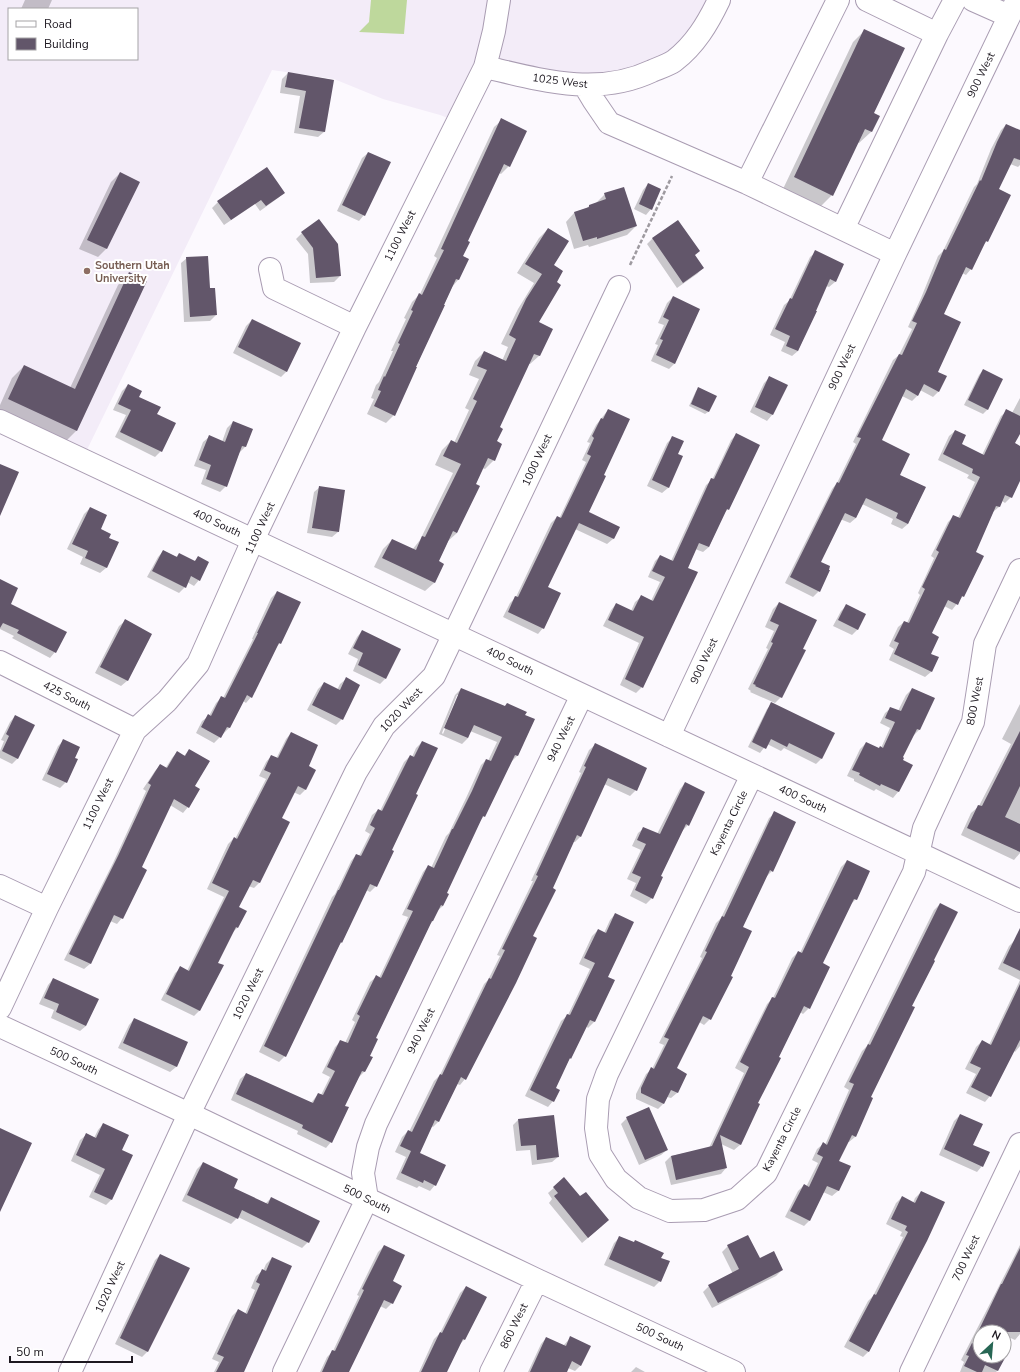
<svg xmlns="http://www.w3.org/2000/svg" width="1020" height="1372" font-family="'Nunito Sans',sans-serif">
<rect width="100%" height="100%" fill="#fcf9fe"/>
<path fill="#f3ecf8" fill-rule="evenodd" d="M0,0H719L712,14L638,78L485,67L458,122L440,115L383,99L334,79L272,70L82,460L0,421ZM9,9H137V59H9Z"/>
<path fill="#bed89c" d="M371,0H407L404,34L359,32L369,22Z"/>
<path fill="#0003" fill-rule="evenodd" d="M25,0H52L48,9H21Z
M865,30L873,113L871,132L859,143L857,142L832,195L820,207L783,189L853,42Z
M288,73L333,80L324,132L318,137L294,133L300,96L280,93L282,79Z
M502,120L509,166L501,174L499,173L466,241L462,256L468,259L458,280L452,287L394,415L386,423L367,414L374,399L371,398L376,385L379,382L393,351H391L406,319L404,318L412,302L420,294L437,258L434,256L494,127Z
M1006,125L1019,131L1020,129V165L1018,167L1010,164L998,190L987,241L982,246L971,269L966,275L962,273L942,315L936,373L939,391L933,397L920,390L918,395L912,401L902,396L881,440L899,475L925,487L908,524L902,529L891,524L893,519L862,504L856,518L850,523L840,519L820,562L819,591L813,597L785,583L832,489L837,483L856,444L853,442L893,360L899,355L912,329L908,327L921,298L938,256L943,251L974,187L977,184L991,149L1001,130Z
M368,153L364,215L359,221L337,211L362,158Z
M120,173L106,249L98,257L79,249L111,182Z
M648,184L651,209L646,215L634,209L643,190Z
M284,193L278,198L260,211L255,204L224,225L212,208L218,202Z
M605,194L636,226L627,235L589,247L588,245L574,249L566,222L574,213L586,209L589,206L596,203Z
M678,221L694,255L703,268L697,274L677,288L647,244L652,239Z
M548,229L553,266L538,323L551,329L539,356L530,364H528L498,428L494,460L485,469L482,468L457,533L448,541L438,562L443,564L434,583L425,591L374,567L383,549L392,540L412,550L420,540L453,473L435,465L442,450L451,441L454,443L469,410L465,408L479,379L469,375L475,361L484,352L502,361L508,347L501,344L518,309L534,283L517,273L539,238Z
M302,233L340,276L334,282L310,283L308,254L296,239Z
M816,252L843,265L835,282L829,287L826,286L798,351L792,356L781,351L785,342L770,335L784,305L789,301L810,257Z
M187,258L209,289L216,315L210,321L184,322L181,263Z
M129,273L77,430L65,442L0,412V405L12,378L24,366L70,388L118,285Z
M673,297L675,363L669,369L651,361L658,345L655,344L664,325L658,323L667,303Z
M252,320L287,371L281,377L233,353L246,326Z
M983,370L987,410L983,414L964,405L979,375Z
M770,377L786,385L772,415L767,421L750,412L764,383Z
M128,385L138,397L161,451L155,457L115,437L126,415L113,410L122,391Z
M699,388L715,396L708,412L705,414L689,406L696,391Z
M1020,398V431L1014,444L1020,447V469L1011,497L1005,503L1002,501L999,507L993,512L974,553L963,596L952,610L944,606L930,634V654L938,658L931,672L925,677L889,660L894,649L889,646L898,627L904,622L907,623L920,595L918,593L934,558L931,556L948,522L954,516L958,518L975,482L967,478L969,475L938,460L949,436L955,431L961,445L982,455L1001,416L1007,411L1012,413Z
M608,410L602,475L588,513L618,527L613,539L607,544L575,529L547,588L543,628L538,634L503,617L510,603L516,597L551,523L557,517L559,519L586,462L582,460L590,443L587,442L596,425Z
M233,422L251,430L245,447L239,453L226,486L220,492L201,484L206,470L194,466L203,442L209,437L222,442L227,428Z
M736,435L728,509L724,513L709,547L703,552L695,549L642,687L636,693L620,685L639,643L603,626L611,610L616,604L631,611L635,602L641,597L651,601L660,582L648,577L655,561L660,556L671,561L706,485L712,480L731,440Z
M673,437L677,454L682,457L668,488L662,493L647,486L667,443Z
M320,487L338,532L332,537L307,533L314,492Z
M90,508L100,529L108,538L118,543L106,568L100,573L80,564L83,557L67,549L84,514Z
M163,551L176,557L179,554L194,562L198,558L199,580L194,586L187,582L185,587L179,593L147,577L158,557Z
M0,582L10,604L55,652L50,658L12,638L14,636L0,629Z
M277,592L280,643L276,647L251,697L246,703L243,701L229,728L214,743L196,733L202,721L209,716L216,703L222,697L223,698L253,639H252L271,598Z
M779,603L802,649L781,697L775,703L750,692L751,691L748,689L768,649L766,648L774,631L765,627L773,609Z
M846,606L858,629L852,635L833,626L841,611Z
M125,621L151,635L127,681L121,686L95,673L119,626Z
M362,631L385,679L380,684L353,671L358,659L348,654L357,637Z
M346,679L342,719L336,725L307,710L318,689L324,683L337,690L340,684Z
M461,689L504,707L507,704L524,715L534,720L517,756L511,762L484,816L480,821L445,893L443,906L437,911L433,921L430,924L375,1039L368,1056L364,1072L359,1077L344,1106L331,1142L326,1148L297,1134L298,1131L231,1100L240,1079L246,1074L311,1103L318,1094L321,1095L330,1077L322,1073L335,1047L341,1041L345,1043L355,1022L352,1020L370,982L376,977L379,978L408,917L402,915L423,872L428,866L431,868L446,836L449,833L466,798L481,765L486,760L488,761L497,742L470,731L468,738L462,744L439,734L455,695ZM457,695H459L443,734L442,733Z
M912,689L934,698L919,730L913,736L902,758V760L911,765L898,792L893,798L876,789L874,791L854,781V779L847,776L860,749L866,743L879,749L881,748L890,728L880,723L885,713L891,708L898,711L906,695Z
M772,704L833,734L821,759L816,764L784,748L781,751L767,744L760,753L748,747L767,709Z
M1020,704V853L1014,860L961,835L971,813L979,806L1011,744L1002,739Z
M15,716L18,758L12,764L0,758V751L4,741L1,740L10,722Z
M291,733L307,766L315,770L305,790L300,795L293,792L280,818L289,823L259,883L254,888L248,886L238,907V927L232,933L217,963L200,1010L194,1016L161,1000L175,973L181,968L187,971L224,897L207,889L228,844L234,838L235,839L266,779L259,776L266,762L271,756L276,759L286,739Z
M64,740L74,758L66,782L60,788L42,780L58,746Z
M422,742L415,795L376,886L370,892L366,890L342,942L339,945L285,1056L279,1062L259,1052L332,897L335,894L351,861L356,855L359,856L370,834L365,831L372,815L378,810L380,811L404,762L410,756L412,757L416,748Z
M595,745L636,790L630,796L604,784L580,837L575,842H573L552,889L532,937L465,1079L460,1085L457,1084L438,1122L433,1127L431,1126L418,1153L435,1185L430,1191L419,1186L417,1188L396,1179L406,1157L395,1152L402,1137L408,1131L409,1132L434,1081L440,1075L484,984L488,980L500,956L497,955L533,881H531L581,773L579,772L589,750Z
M189,750L194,786L188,807L183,813L170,805L140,868L122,918L117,924L110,921L90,964L84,969L64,960L113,863L146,791L143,789L155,771L160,765L165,769L172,758L177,752L184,756Z
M685,783L688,825L682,831L660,876L652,898L646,904L630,896L636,883L627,879L641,850L632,846L638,833L644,828L657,834L680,789Z
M775,813L772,871L766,877L742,927L729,976L710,1019L704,1025L699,1022L675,1069L686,1074L677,1093L671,1098L667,1097L663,1104L658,1109L636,1099V1094L646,1074L652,1069L664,1045L659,1043L702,958L700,957L716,923L721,918L769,818Z
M847,861L856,899L850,905L821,964L809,1008L803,1014L800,1012L757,1103L740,1145L734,1150L721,1144L726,1168L721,1174L671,1185L665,1162L671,1156L709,1148L744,1073L735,1068L767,1004L773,998L792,958L798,952L800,953L841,867Z
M940,904L911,1007L869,1098L872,1099L855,1137L849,1142H847L838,1161L850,1167L838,1191L832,1196L823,1192L809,1221L804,1226L785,1217L798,1191L804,1185L806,1187L818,1163L812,1160L817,1149L823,1144L825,1145L849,1090L844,1087L862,1051L867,1046L934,910Z
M615,914L606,977L614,981L594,1022L588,1028L586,1026L570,1058L568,1061L555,1088L553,1101L548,1107L525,1096L561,1021L568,1015L590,969L579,964L592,936L598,930L604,933L610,920Z
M1015,940L1020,943V1046L1015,1052L1014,1051L990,1096L985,1102L966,1093L976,1074L965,1069L976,1047L982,1041L989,1045L1020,980L998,969L1009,946Z
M53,979L86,1026L80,1031L51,1018L54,1010L39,1004L48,985Z
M134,1019L187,1043L176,1067L170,1072L118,1048L129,1025Z
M960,1115L972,1145L982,1166L977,1172L939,1155L954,1121Z
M627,1118L667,1150L661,1155L639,1165L621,1124Z
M518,1120L558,1157L552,1162L532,1165L530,1150L516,1151L513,1125Z
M103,1124L120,1151L111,1200L106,1205L89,1197L100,1175L71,1161L80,1140L86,1135L94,1138L98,1130Z
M203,1163L232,1188L265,1204L271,1198L308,1242L302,1248L238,1217L231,1224L182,1201L197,1169Z
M564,1179L602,1226L582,1243L549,1203L552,1199L548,1193Z
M921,1192L944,1203L869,1351L863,1357L844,1347L868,1301L873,1296L903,1237L900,1236L902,1232L886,1224L896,1203L902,1197L913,1203L915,1198Z
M620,1237L660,1258V1281L654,1287L604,1265L614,1243Z
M1020,1245V1334L1015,1340L1004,1335V1332H980V1356H998L1003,1358L997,1371L996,1372H960L964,1362L961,1360Z
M384,1246L391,1282L392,1303L386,1309L380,1306L348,1372H320L327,1357L333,1351L359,1296L357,1295L378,1252Z
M728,1246L782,1270L776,1276L712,1308L703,1292L709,1286L733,1274L722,1252Z
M160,1255L188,1269L147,1352L142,1357L115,1344L155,1260Z
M272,1258L242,1372H214L219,1362L212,1359L232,1316L238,1310L245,1314L255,1290L251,1288L256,1276L262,1271H263L266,1264Z
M466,1287L486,1297L464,1340L459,1345L446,1372H419L434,1339L440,1333L460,1293Z
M571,1337L581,1365L575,1371L568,1368L566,1372H528L541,1344L546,1338L563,1346Z
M636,1367L645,1372H631Z"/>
<path fill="#62566a" d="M864,29L905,48L874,113L880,116L872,132L865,129L833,196L794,177Z
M288,72L334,80L325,132L299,128L306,91L285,87Z
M501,118L527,131L510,167L504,164L468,241L470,242L463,256L469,259L459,280L456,279L444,305H445L416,367H417L395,416L374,406L381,391L378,390L384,376L385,377L400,344L398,343L413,311L411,310L419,293L422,295L444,250L441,249Z
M1006,124L1020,130V160L1014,158L999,189L1011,195L988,242L986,241L972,270L966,267L944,314L961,322L938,372L947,376L939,392L924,384L918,396L906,389L882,440L910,454L900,475L926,487L908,524L896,518L898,513L866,498L856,518L845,513L821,562L830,566L829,570H830L820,592L790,577L837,482L839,483L861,438L857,437L899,354L902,355L917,323L912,321L926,292L944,249L946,250L980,180L981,181L997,142Z
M368,152L391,162L365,216L342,205Z
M267,167L285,193L266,206L261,200L231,220L217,201Z
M120,172L140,182L107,249L87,240Z
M648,183L661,189L652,210L639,204Z
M624,187L637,226L597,239V237L583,241L574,212L589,207V205L606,199L604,193Z
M319,219L338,244L341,276L316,278L313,248L301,232Z
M678,220L700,251L695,255L704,268L683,283L652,238Z
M548,228L569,241L554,265L563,271L557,282L561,285L539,322L553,329L540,356L534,354L500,427L503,429L497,441L502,444L495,461L488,458L476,484L480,486L457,533L453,531L439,561L444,564L435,583L382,558L392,539L416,550L422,536L425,537L461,464L443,456L451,440L457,443L477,401L473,399L487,370L477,366L484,351L506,361L516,339L509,335L526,299L542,274L525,264Z
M815,250L844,264L836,282L830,279L816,311H817L798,351L786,346L790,336L775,329L790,298L792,299Z
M208,256L210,288H215L217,315L190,317L186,257Z
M129,272L147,281L77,431L8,399L24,365L75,389Z
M673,296L700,309L675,364L656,355L663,340L660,339L669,320L663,317Z
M252,319L301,343L287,372L238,347Z
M983,369L1003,379L988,410L968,400Z
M769,376L788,385L773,415L755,407Z
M128,384L142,391L139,397L161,407L157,414L176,423L162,452L120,432L131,410L118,404Z
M698,387L717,396L709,412L691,404Z
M608,409L630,419L604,475L606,476L589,512L620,527L614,539L579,523L548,587L561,593L544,629L508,612L515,596L518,597L557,516L561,518L591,456L587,454L594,438L592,436L601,418L603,419Z
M1006,409L1020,416V434L1015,443L1020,446V481L1012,498L1005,495L1000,507L996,506L976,552L984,556L964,597L962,596L958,605L948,600L932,633L939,637L931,654L939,657L932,672L894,654L899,643L894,641L904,621L909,623L925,589L922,587L939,552L936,550L953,515L960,518L980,477L972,473L973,469L943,454L955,430L966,435L962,444L984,455Z
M233,421L253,429L246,447L242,446L227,487L206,479L211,465L199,460L209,435L225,442Z
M736,433L760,445L729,510L727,509L709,547L699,543L688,568L698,572L643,688L625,679L644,637L608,620L616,603L633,611L641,595L653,601L665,577L652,571L660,555L673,561L711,478L714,479Z
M672,436L684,441L678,454L683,456L669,488L652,480Z
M0,464L19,472L0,516Z
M319,486L345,490L339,532L312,528Z
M90,507L107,515L101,529L111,534L109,538L119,542L107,568L85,558L88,551L72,544Z
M163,550L177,557L179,553L195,561L198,556L209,562L200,581L191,576L186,588L152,571Z
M0,579L18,588L11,604L67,632L56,653L17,633L19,630L3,623L0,628Z
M277,591L301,602L281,644L279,643L252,698L247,695L230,728L227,727L221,738L201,727L208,714L211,716L221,696L225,698L258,633H257Z
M779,602L817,620L803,649L806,650L782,698L755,686L756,685L753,684L773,643L771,642L779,625L770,621Z
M846,604L866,614L858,630L838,620Z
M125,619L152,634L128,681L100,667Z
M362,630L401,649L386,679L358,665L363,653L353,648Z
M346,677L360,685L343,720L312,705L324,682L340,690Z
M461,688L505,706L507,703L527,712L525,715L535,719L518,756L515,755L485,817L483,816L447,893L449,894L443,906L441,905L433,921H432L376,1038L378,1039L370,1056L373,1057L365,1072L362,1071L345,1106L349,1107L332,1143L302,1128L303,1125L236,1094L246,1073L313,1103L318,1093L323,1095L335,1071L327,1067L340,1040L348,1043L360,1016L357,1014L376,975L381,978L413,911L407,909L428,865L434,868L452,829H453L472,791L486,759L491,761L502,737L474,725L468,738L444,728Z
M912,688L935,698L920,730L917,729L903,757L904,758L903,760L913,765L899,792L881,784L880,786L859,775L860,773L852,770L866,742L879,748L880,746L883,748L895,722L885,718L890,707L901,711Z
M771,702L835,733L822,759L789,743L787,747L771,739L766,749L752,742Z
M15,715L35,725L18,759L2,751L9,736L6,734Z
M1020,731V786L1005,817L1020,824V852L967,828L978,805L982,806Z
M291,732L318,745L309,766L316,770L306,790L298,786L282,818L290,822L260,883L253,880L239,907L247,911L238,928L236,927L218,963L224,965L200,1011L166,994L180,966L189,971L229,891L212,883L234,837L237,839L271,773L264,770L271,755L278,758Z
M63,739L80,747L75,758L78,759L67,783L47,774Z
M422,741L438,748L416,794L418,795L392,850L394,851L377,887L370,884L342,943L341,942L286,1057L264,1046L338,890H339L356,854L361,856L375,828L370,825L378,809L382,811L410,755L414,757Z
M595,743L647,768L637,791L608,778L581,837L577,835L553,888L556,890L533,936L537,938L516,983L466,1080L461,1077L439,1122L435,1120L420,1153L446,1165L436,1186L424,1180L423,1183L401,1173L411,1151L400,1146L408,1130L412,1132L440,1074L442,1075L489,978L491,979L505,950L502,949L538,876L536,875L586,767L584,766Z
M189,749L210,761L195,786L200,789L189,808L174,799L142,867L147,870L123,919L114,915L91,964L69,954L118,856L151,785L148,783L160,764L167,768L177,751L185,756Z
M685,782L705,792L689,826L686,824L661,876L663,877L653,899L635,890L641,877L632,873L646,844L637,840L643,827L660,834Z
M774,811L796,822L773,872L770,870L743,927L752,931L731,976L733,977L711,1020L703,1016L677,1068L687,1074L678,1093L671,1090L664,1104L641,1093V1088L651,1067L654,1069L669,1039L664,1037L707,952L705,951L722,916L724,917Z
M847,860L870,871L857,900L854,899L823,963L830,967L810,1009L804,1006L779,1057L781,1058L758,1103L760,1104L741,1145L720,1135L727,1168L676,1180L671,1156L712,1146L749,1067L740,1062L772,997L775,998L798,951L802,953Z
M940,903L958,912L934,960L935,961L912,1006L915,1007L871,1097L873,1098L856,1137L852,1135L839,1161L851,1166L839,1191L827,1186L810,1221L790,1211L804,1184L809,1187L823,1157L817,1154L823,1142L827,1145L854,1084L849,1082L868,1044L870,1045Z
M615,913L634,922L608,977L615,980L595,1022L590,1020L571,1059L570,1058L556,1088L560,1090L554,1102L530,1090L567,1014L570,1015L595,963L584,958L598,929L606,933Z
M1020,928V971L1003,963Z
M53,978L99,999L86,1026L56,1012L59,1004L44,998Z
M1020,984V1040L991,1097L971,1087L981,1068L970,1063L982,1040L991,1045Z
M134,1018L188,1042L177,1067L123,1043Z
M649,1107L668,1150L645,1160L626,1117Z
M960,1114L983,1124L973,1145L990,1152L983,1167L944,1149Z
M554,1115L559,1157L537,1160L536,1145L521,1146L518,1119Z
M103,1123L129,1135L122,1150L133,1155L112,1200L94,1192L105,1169L76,1155L86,1133L96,1138Z
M0,1128L32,1143L0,1212Z
M203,1162L238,1179L234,1188L268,1204L271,1197L320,1221L309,1243L242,1210L238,1219L187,1195Z
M564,1177L580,1196L586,1192L609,1220L588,1238L554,1196L558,1193L553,1187Z
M921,1191L945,1202L927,1241L869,1352L849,1341L874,1294L876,1295L908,1232L905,1230L907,1226L891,1219L902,1196L915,1203Z
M748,1235L760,1258L774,1251L783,1270L718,1303L708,1285L739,1269L727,1245Z
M619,1236L634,1242L635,1240L664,1253L661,1258L670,1261L661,1282L609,1259Z
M384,1245L405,1255L393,1281L402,1286L393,1304L384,1300L349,1372H322L332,1350L335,1351L364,1290L362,1289Z
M1020,1248V1332H978L1001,1284H1002Z
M160,1254L190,1268L148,1352L120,1338Z
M272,1257L292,1266L244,1372H216L224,1357L217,1354L238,1309L247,1314L260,1284L256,1282L262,1269L266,1271Z
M466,1286L487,1297L465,1340L463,1339L447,1372H421L440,1332L442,1333Z
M570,1336L591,1346L581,1366L572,1361L567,1372H530L546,1337L566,1346Z
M972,1343L980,1347V1356H1001L1005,1358L998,1371L985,1365L982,1372H977L964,1366L969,1356L966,1355Z"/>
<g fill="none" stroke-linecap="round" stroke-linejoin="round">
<g stroke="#a99cb2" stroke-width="24">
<path id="minor" d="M838,0L747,183L895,254
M973,0L1009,16
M937,34L955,0
M485,67C541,80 597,97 652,71C659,68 668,65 674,61C695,45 708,23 719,0
M585,86L594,101L609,123L747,183
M843,229L937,34L867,0
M270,269L274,288L355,327
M0,421L1020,901
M0,662L135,730
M669,736L895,254L1017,0
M752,775L607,1074L598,1099L596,1128L600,1154L616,1179L639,1198L670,1211L704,1210L737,1199L766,1173L914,872L924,828L973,722L985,644L1020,570
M0,886L47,908
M0,1008L47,908L135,730L167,701L198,664L253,540L355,327L485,67L494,31L499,0
M0,1026L204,1121L537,1280L734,1372
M70,1372L189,1114L356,772L384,726L434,676L619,287
M284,1372L367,1199L363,1173L368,1147L376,1124L582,695
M491,1372L537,1280
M911,1372L1020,1144"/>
</g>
<path stroke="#9e9aa0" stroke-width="2.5" stroke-dasharray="4 2" stroke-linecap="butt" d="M630,265L672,176"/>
<use href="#minor" stroke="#fff" stroke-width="22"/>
</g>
<circle fill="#8d6e63" stroke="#fff" stroke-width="1.5" cx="87" cy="271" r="4"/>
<g text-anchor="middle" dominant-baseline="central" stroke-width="4" stroke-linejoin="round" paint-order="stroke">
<g font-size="11" fill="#1d1820" stroke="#fff">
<text transform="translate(981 75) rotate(-64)">900 West</text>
<text transform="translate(560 81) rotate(7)">1025 West</text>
<text transform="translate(400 236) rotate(-63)">1100 West</text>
<text transform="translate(842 367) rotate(-65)">900 West</text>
<text transform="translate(537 460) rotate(-65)">1000 West</text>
<text transform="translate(217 523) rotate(25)">400 South</text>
<text transform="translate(260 528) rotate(-65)">1100 West</text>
<text transform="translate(510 661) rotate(26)">400 South</text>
<text transform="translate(704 661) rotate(-65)">900 West</text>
<text transform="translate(67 696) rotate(27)">425 South</text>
<text transform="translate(975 701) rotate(-79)">800 West</text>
<text transform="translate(401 710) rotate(-47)">1020 West</text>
<text transform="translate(561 739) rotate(-64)">940 West</text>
<text transform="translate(803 799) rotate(25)">400 South</text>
<text transform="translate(98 804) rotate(-64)">1100 West</text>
<text transform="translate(729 823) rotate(-64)">Kayenta Circle</text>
<text transform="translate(248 994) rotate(-64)">1020 West</text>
<text transform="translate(421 1031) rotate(-64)">940 West</text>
<text transform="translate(74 1061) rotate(25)">500 South</text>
<text transform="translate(782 1139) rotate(-63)">Kayenta Circle</text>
<text transform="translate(367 1199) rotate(26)">500 South</text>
<text transform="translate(966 1258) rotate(-65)">700 West</text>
<text transform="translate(110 1287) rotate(-65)">1020 West</text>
<text transform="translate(514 1326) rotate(-64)">860 West</text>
<text transform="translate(660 1337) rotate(25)">500 South</text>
</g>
<g font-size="11" font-weight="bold" fill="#785e54" stroke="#fff" text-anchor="start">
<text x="95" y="265">Southern Utah<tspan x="95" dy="13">University</tspan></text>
</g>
</g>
<rect x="8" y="8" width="130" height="52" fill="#ffffff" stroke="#a5a3a6"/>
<rect x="16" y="21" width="20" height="6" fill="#ffffff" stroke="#a5a3a6"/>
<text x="44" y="28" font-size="12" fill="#1d1820">Road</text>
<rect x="16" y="38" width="20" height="12" fill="#62566a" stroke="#a5a3a6"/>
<text x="44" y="48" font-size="12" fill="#1d1820">Building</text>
<g transform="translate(992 1344) rotate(26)"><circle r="19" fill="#ffffff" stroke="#a5a3a6"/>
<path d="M0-3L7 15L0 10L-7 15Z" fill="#276654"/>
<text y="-6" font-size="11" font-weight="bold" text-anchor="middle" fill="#1d1820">N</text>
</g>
<path d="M10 1356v6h122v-6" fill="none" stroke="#1d1820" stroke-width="2"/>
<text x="16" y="1356" font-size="12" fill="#1d1820" stroke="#ffffff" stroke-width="3" paint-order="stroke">50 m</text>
</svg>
